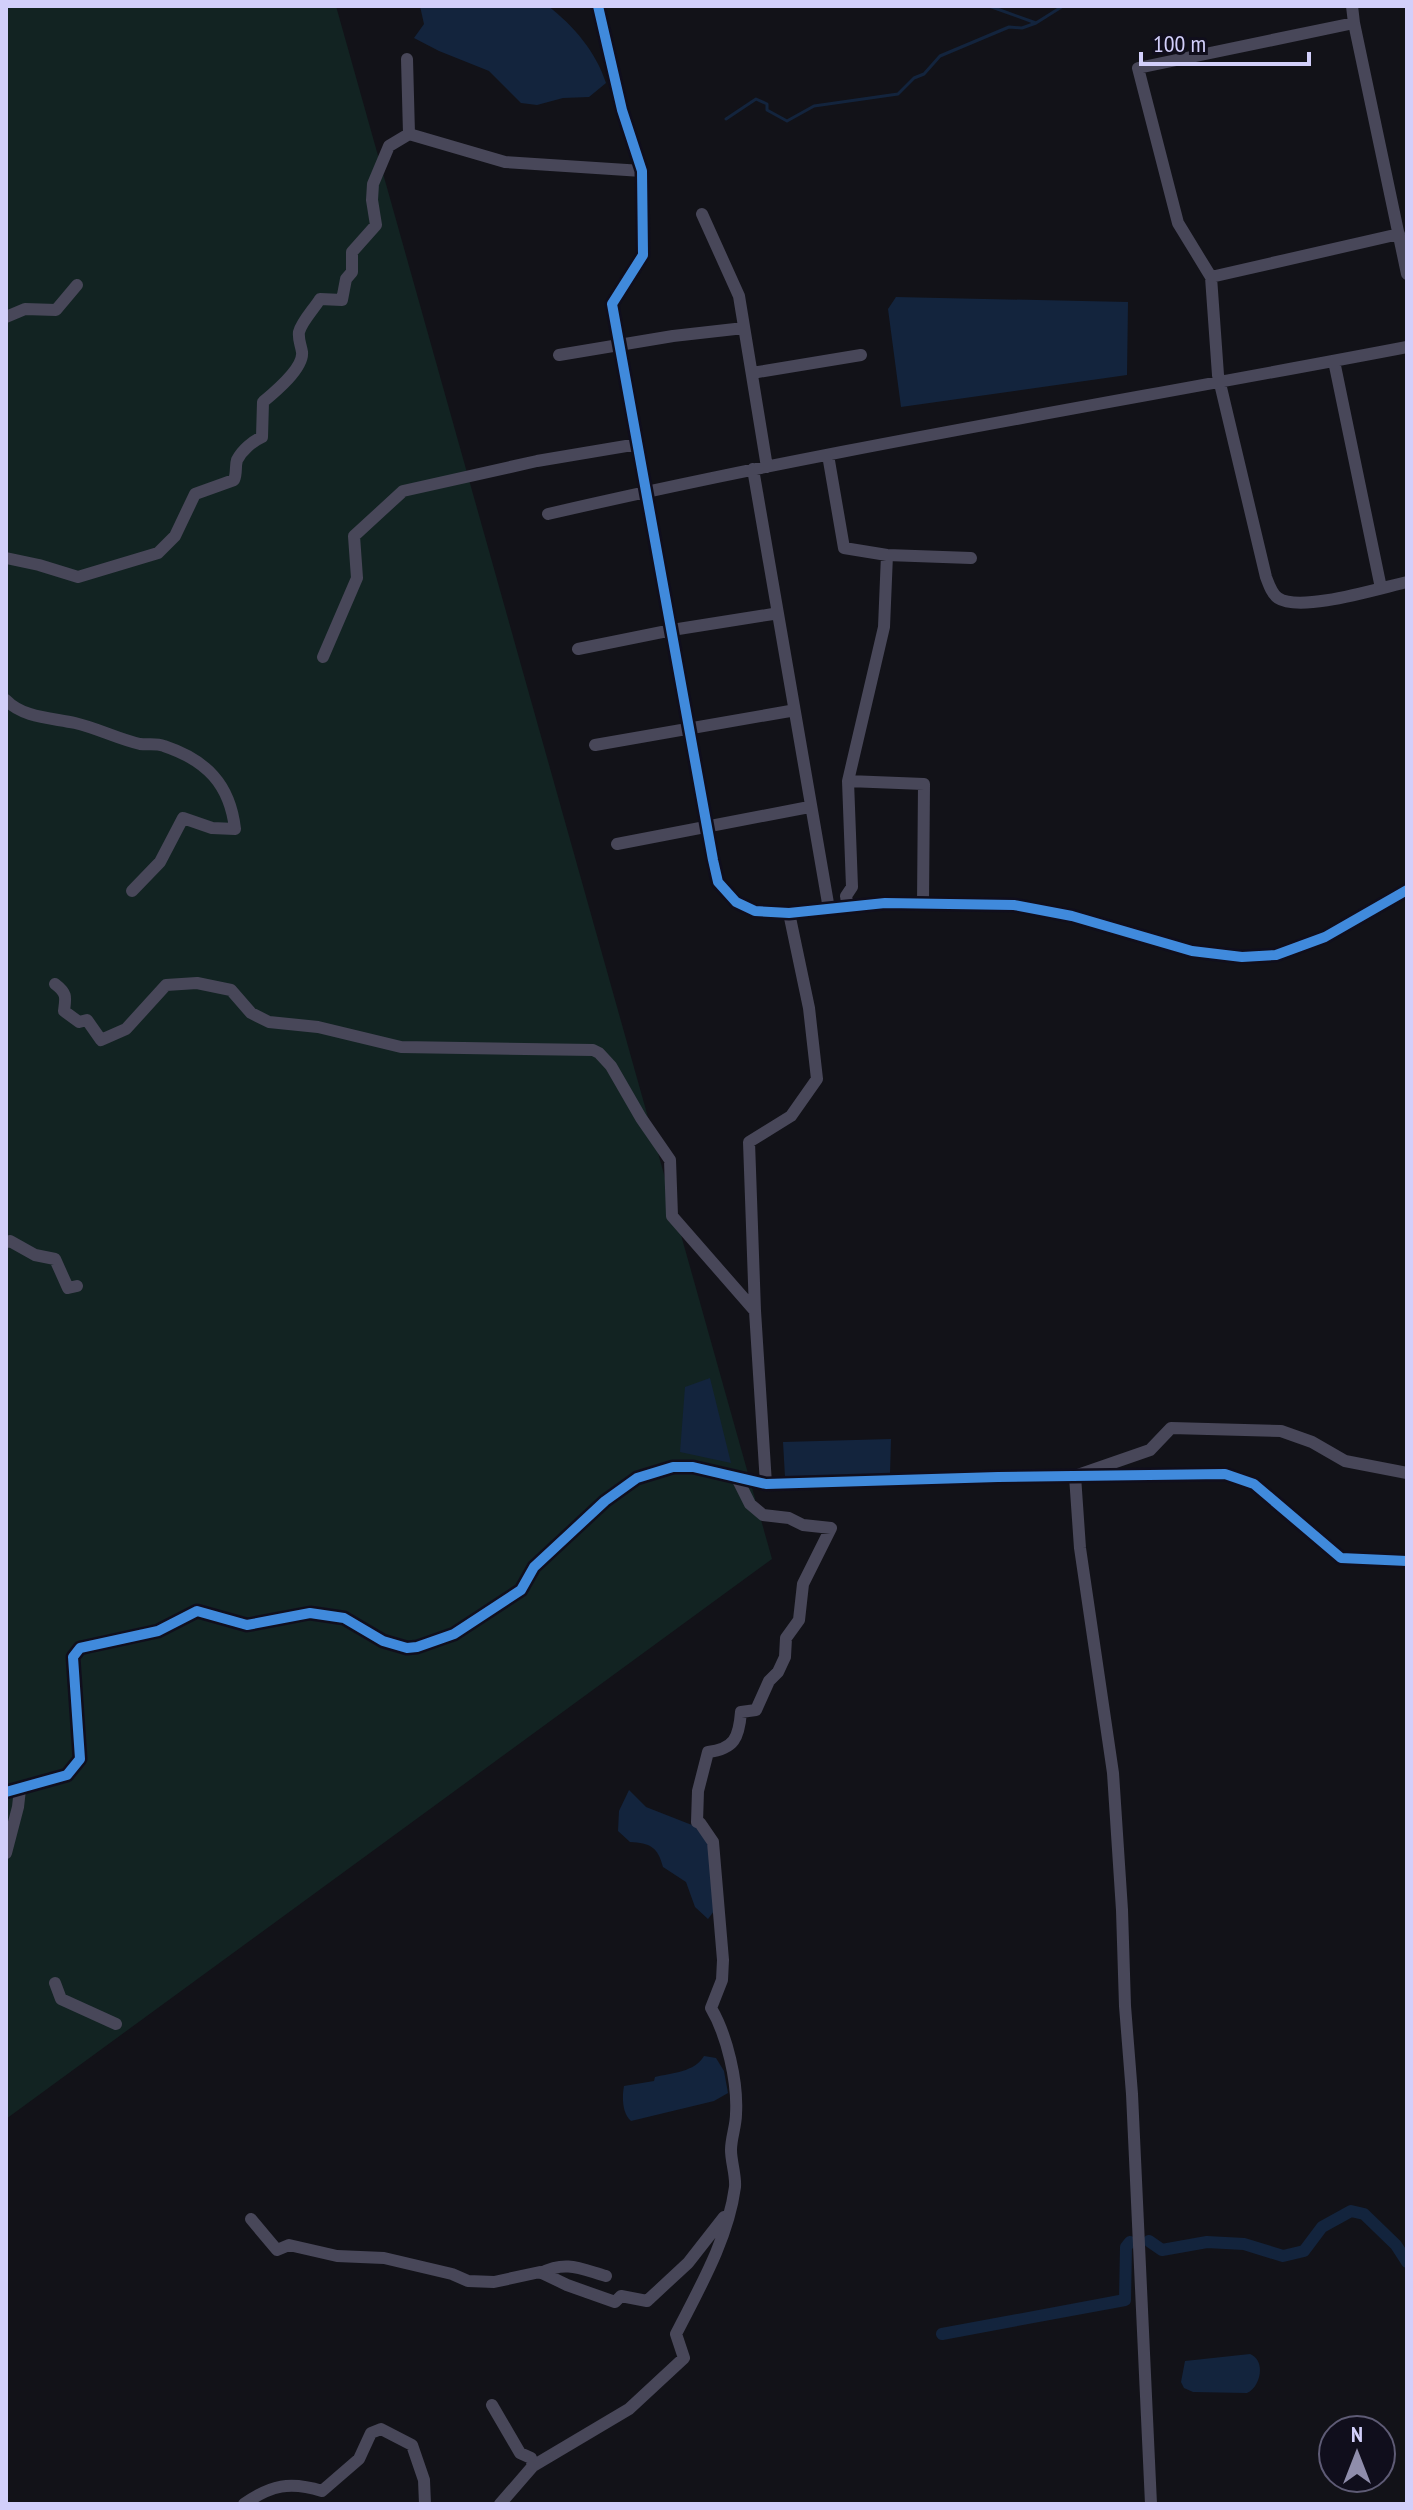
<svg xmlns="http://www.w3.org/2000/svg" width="1413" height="2510" font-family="'PT Sans Narrow',sans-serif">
<rect width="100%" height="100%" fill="#121218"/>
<path fill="#122322" d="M6,6H336L772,1559L6,2119Z"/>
<path fill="#13243d" d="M420,6H548C574,26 596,52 606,83L589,97L563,98L537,105L521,103L489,71L439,51L414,38L424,24Z
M896,297L1128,302L1127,375L901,407L888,309Z
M710,1378L731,1463L680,1452L685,1387Z
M891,1439L890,1474L785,1477L783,1442Z
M629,1790L646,1807L697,1827L709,1841L714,1911L708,1919L695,1907L686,1882L663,1867C658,1847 650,1843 630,1842L618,1831L619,1811Z
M704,2056L716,2058L724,2071L728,2093L714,2101L631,2121C622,2113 622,2097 624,2086L654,2081L655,2077C672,2073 695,2072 704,2056Z
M1250,2354C1266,2360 1261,2387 1247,2393L1193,2392L1184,2388L1181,2382L1185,2361Z"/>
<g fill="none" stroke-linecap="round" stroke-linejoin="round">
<path stroke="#13243d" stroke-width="3" d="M989,6L1036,23L1063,6
M726,119L756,99L767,104V110L787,121L814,106L898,94L914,78L924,74L940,56L1009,27L1022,28L1036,23"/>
<path stroke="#13243d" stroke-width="12" d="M1149,2241L1162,2250L1207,2242L1244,2244L1283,2256L1304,2251L1322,2227L1351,2211L1364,2214L1396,2245L1407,2262
M942,2334L1125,2300L1126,2247L1130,2242"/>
<path stroke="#484759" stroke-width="12" d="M598,6L622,110L642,171L643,255L612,304L713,860L718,882L736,902L755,911L789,913L885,903L1014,905L1072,916L1192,951L1242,957L1276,955L1325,937L1407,890
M1352,6L1354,23L1407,274
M1354,23L1138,68L1178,223L1211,277L1218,375L1266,577C1269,585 1272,594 1278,598C1300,613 1380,588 1407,582
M407,59L409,134L505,162L642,171
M702,214L739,296L767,467
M1211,277L1399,234
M6,317L25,309L56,310L77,285
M559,355L673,336L744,328
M1334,361L1381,588
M752,373L861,355
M828,455L844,548L887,555L971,558
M753,469L829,909
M548,514C832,448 1120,402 1407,347
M6,558L39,565L78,577L158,553L175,536L195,494L234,480C237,473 235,466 237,460C242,450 253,441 262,437L263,402C275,392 304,368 302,352C301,345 298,340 299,332C302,321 314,309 320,299L342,300L346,279L352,272V252L376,225L372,200L373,184L389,146L409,134
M578,649L672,630L773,614
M323,657L357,578L354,536L403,491L537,461L638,444
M6,700C23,718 53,718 75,723C97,728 118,739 140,744C148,745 156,743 164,746C206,760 230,784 235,829L212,828L183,818L160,862L132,891
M595,745L790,711
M848,781L884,627L887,555
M617,844L804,808
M848,908L846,896L852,887L848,781L924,784L923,903
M55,984C67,993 66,997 64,1011L79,1022L87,1020L101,1040L126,1029L166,985L197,983L231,990L251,1013L269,1022L318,1027L401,1047L593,1050L599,1053L611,1066L641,1118L670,1160L672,1216L755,1311
M6,1242L10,1241L35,1255L55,1259L68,1288L77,1286
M766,1484L755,1311L749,1142L791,1116L817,1079L809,1008L789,913
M6,1792L67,1775L80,1759L73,1657L80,1648L158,1631L197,1611L247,1625L310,1613L344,1618L383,1641L407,1648L417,1647L454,1634L521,1590L534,1567L605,1501L637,1478L673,1467H693L766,1484L998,1477L1225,1474L1254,1484L1341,1558L1407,1561
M6,1853L18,1807L20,1789
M55,1983L61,1999L116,2024
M251,2219L277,2250L289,2245L337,2256L384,2258L452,2274L468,2281L494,2282L540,2272L567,2285L615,2302L621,2296L647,2301L688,2263L724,2217
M541,2273C566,2260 581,2269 606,2276
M492,2405L520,2453L531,2458L533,2466
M244,2504C271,2485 290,2481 322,2491L359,2459L371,2433L381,2429L412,2445L424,2480L425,2504
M500,2504L533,2466L629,2409L684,2358L676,2334C700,2287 728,2239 735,2187C736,2175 731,2162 731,2150C731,2138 736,2126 736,2114C738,2082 727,2035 711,2008L722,1980L723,1960L713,1842L700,1823L697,1822L698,1791L708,1752C734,1749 739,1738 741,1712L756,1710L769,1681L778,1672L785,1657L786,1638L799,1620L803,1584L831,1528L803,1525L789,1518L763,1515L750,1504L737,1478
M1151,2504L1132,2094L1125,2006L1122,1910L1113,1773L1080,1548L1075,1476L1150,1450L1171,1428L1281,1431L1312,1442L1345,1461L1407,1473"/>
<g stroke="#100e1c" stroke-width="15">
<path id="cycleway" d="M598,6L622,110L642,171L643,255L612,304L713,860L718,882L736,902L755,911L789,913L885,903L1014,905L1072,916L1192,951L1242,957L1276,955L1325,937L1407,890
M6,1792L67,1775L80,1759L73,1657L80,1648L158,1631L197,1611L247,1625L310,1613L344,1618L383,1641L407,1648L417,1647L454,1634L521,1590L534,1567L605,1501L637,1478L673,1467H693L766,1484L998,1477L1225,1474L1254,1484L1341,1558L1407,1561"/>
</g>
<use href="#cycleway" stroke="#408adc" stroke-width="10"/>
</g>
<rect width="1413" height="2510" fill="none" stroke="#d2cffa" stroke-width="16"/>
<g transform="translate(1357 2454)"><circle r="38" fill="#100e1c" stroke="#5e5b75" stroke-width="2"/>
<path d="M0-6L14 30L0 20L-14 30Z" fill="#8f8dab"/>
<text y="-12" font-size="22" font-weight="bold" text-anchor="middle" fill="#d2cffa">N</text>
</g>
<path d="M1141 52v12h168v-12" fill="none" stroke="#d2cffa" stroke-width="4"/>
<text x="1153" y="52" font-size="24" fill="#d2cffa" stroke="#100e1c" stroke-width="6" paint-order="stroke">100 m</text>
</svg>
